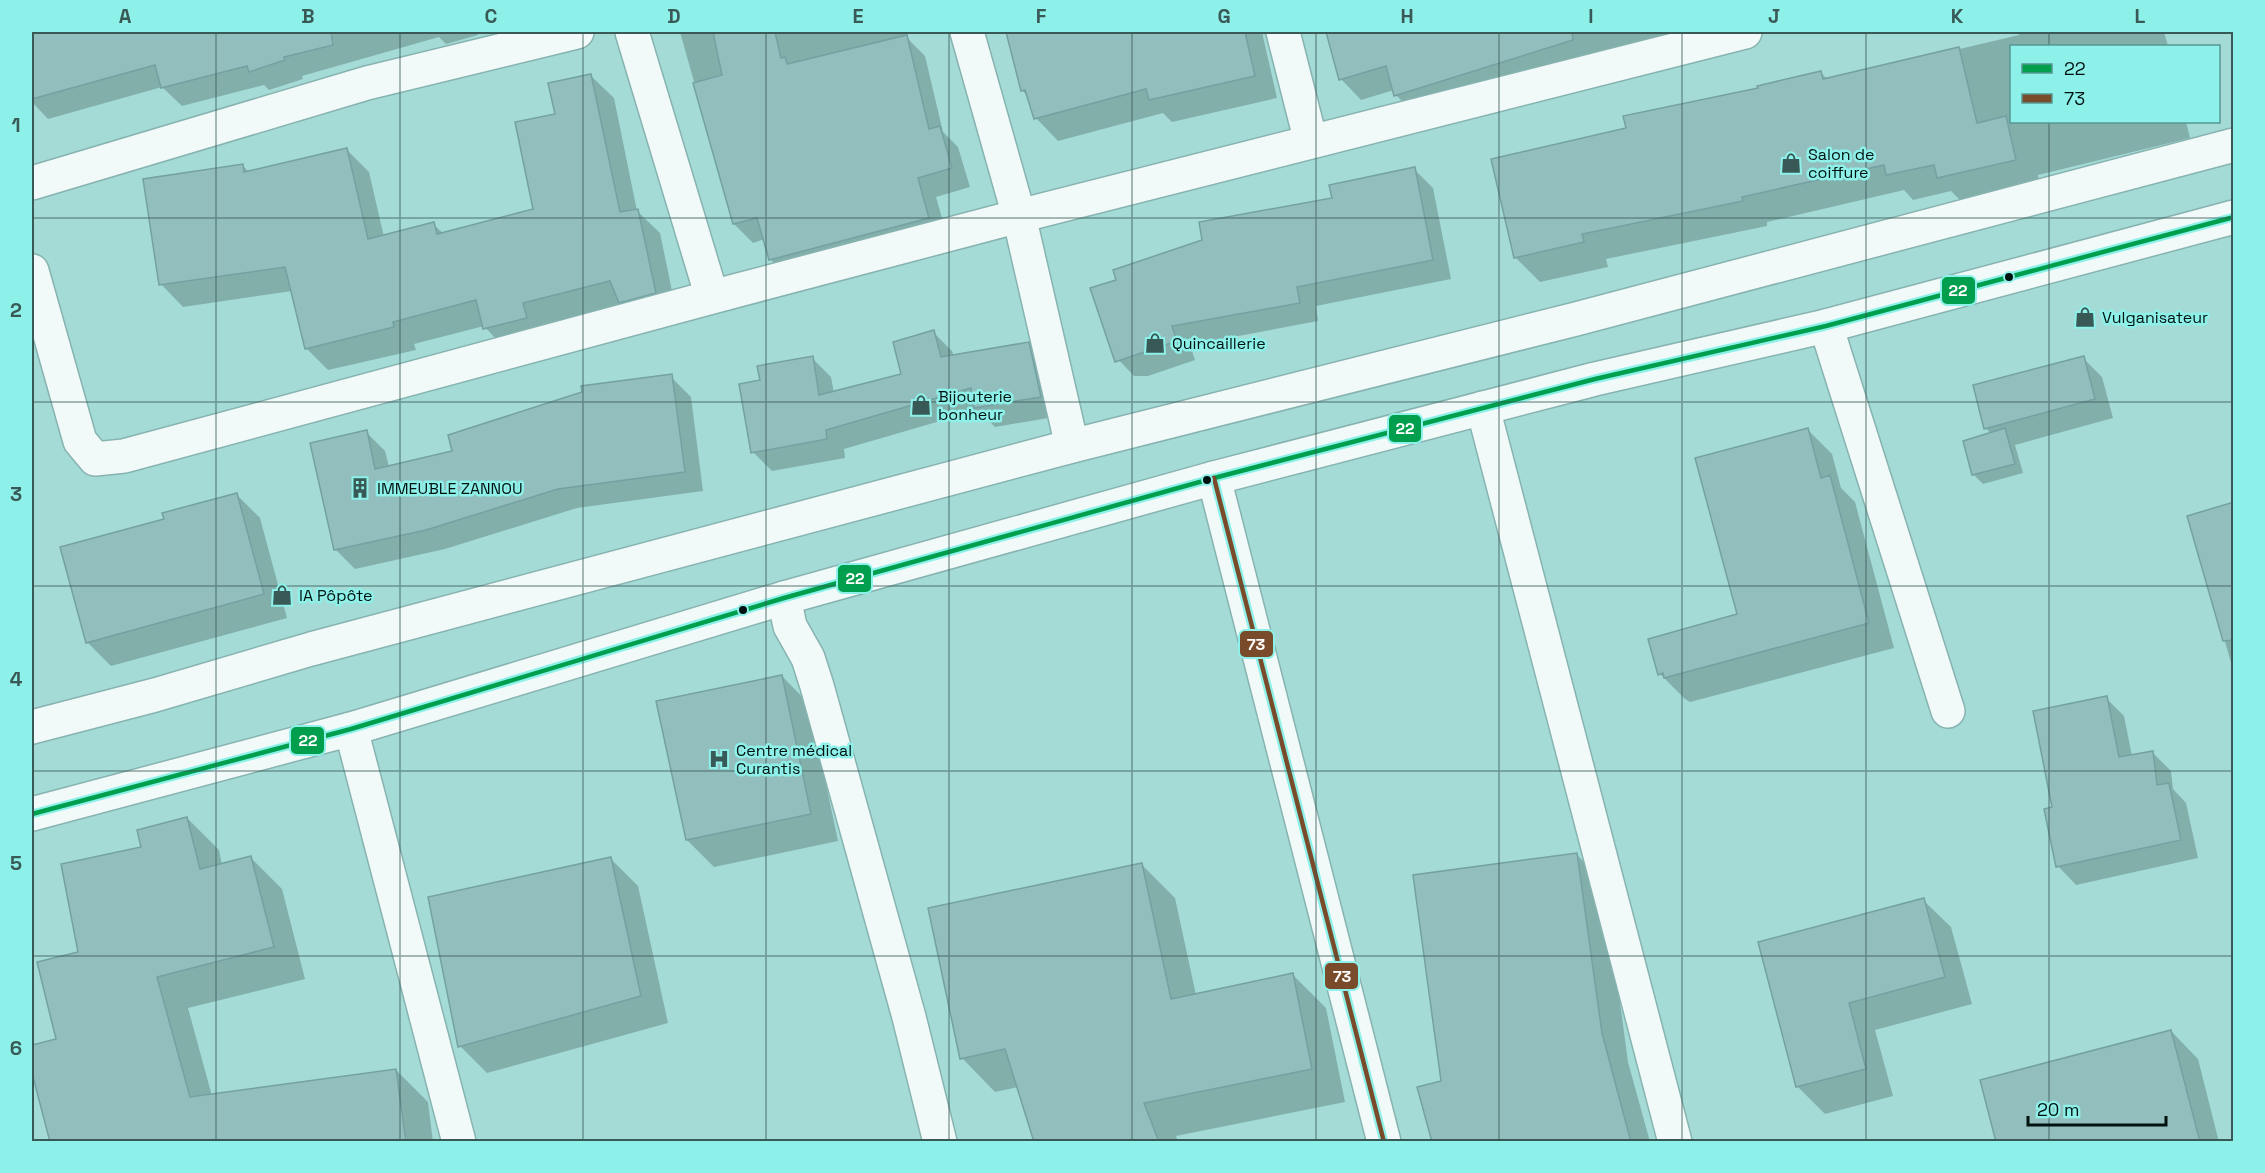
<svg xmlns="http://www.w3.org/2000/svg" width="2265" height="1173" font-family="'Space Grotesk',sans-serif">
<rect width="100%" height="100%" fill="#a4dbd6"/>
<path fill="#0003" d="M32,32H477L478,35L446,44L439,37L302,76L303,79L269,90L264,85L182,106L162,87L48,119L32,102Z
M680,32H907L908,39L925,56L943,132L958,147L970,187L936,197L947,236L789,278L770,259L765,239L753,243L734,224Z
M1008,32H1262L1277,98L1172,122L1163,113L1058,141L1036,118L1028,97L1022,90Z
M1327,32H1676L1637,42L1640,49L1416,115L1396,95L1394,90L1361,100L1341,79Z
M2018,32H2164L2168,46H2012V122H2186L2190,138L2038,175L2040,185L1963,203L1951,191L1913,200L1904,190L1767,222V226L1606,259L1608,267L1540,282L1515,257L1627,129L1821,73L1828,80L2019,35Z
M591,76L614,98L637,211L660,233L677,315L507,351L484,326L414,344L416,350L328,370L306,348L292,291L183,307L161,284L242,165L249,172L346,149L369,172L384,237L433,224L444,234L534,210L557,115Z
M1414,169L1433,188L1451,279L1316,306L1318,321L1190,345L1195,360L1148,376H1134L1115,356L1334,199Z
M933,332L952,351L954,357L1028,344L1047,363L1060,416L995,427L978,410L844,449L845,458L772,471L753,452L762,381L812,358L831,377L834,393L903,375Z
M2083,358L2102,377L2113,418L2015,445L2023,473L1983,484L1973,474L1991,434L1986,428Z
M672,378L691,397L703,491L577,508L445,549L355,569L336,550L312,444L366,432L385,451L389,467L454,452Z
M1807,429L1832,454L1841,488L1855,502L1894,648L1690,702L1685,699L1660,674L1739,615Z
M237,495L260,518L287,618L111,666L87,642L166,520Z
M2234,504V673L2189,517Z
M782,676L809,704L838,841L714,867L687,840Z
M2106,698L2124,716L2132,756L2153,753L2171,771L2173,789L2186,803L2198,858L2076,885L2058,866L2054,808Z
M187,818L219,850L222,865L250,857L282,889L305,979L188,1008L212,1096L396,1070L428,1102L433,1142H52L32,1068V1047L58,1040L80,953L143,848Z
M1577,855L1604,882L1628,1062L1650,1142H1433L1443,1082Z
M611,859L638,886L668,1023L487,1073L460,1046Z
M1141,864L1175,898L1196,995L1293,975L1326,1008L1345,1102L1176,1136L1178,1142H1035L1018,1087L995,1092L962,1058Z
M1923,900L1951,927L1972,1004L1875,1030L1893,1096L1825,1114L1797,1086L1760,943Z
M2171,1031L2198,1059L2219,1142H1997Z"/>
<path fill="#92bebe" stroke="#74a1a1" stroke-width="1.5" d="M32,32H331L333,45L284,57L285,60L249,72L247,66L161,88L155,65L32,99Z
M713,32H775L781,58L785,57L787,64L907,35L929,129L940,126L952,168L918,178L929,218L769,260L757,218L733,224L693,83L722,75Z
M1006,32H1245L1255,76L1149,100L1146,89L1034,119L1025,90L1021,91Z
M1326,32H1572L1573,40L1394,96L1386,66L1339,80Z
M1959,47L1977,123L2006,116L2016,160L1937,178L1934,165L1886,175L1884,165L1742,197L1743,201L1582,234L1584,242L1514,258L1491,159L1626,128L1623,116L1758,88L1757,86L1821,71L1823,79Z
M591,74L620,212L638,209L656,293L619,303L610,281L523,303L527,318L483,329L476,300L393,322L394,327L305,349L285,267L159,285L143,179L243,164L244,172L347,148L368,239L434,222L437,234L533,209L515,122L555,114L548,83Z
M1415,167L1433,260L1297,287L1300,303L1172,326L1177,341L1115,362L1090,288L1116,280L1113,270L1202,240L1199,222L1332,198L1329,185Z
M934,330L941,357L1029,342L1041,397L974,408L971,388L826,430L827,439L751,453L739,384L760,380L757,366L813,356L819,395L901,374L893,342Z
M2084,356L2095,399L1984,429L1973,385Z
M672,374L685,472L558,489L426,530L334,550L310,443L367,430L375,469L452,451L448,435L582,392L581,386Z
M1808,428L1821,478L1830,475L1869,623L1664,678L1663,673L1658,675L1648,639L1737,614L1695,458Z
M2005,428L2015,464L1972,475L1963,441Z
M237,493L264,594L86,643L60,547L164,519L162,513Z
M2234,502V640L2223,641L2187,516Z
M782,675L811,814L686,840L656,701Z
M2107,696L2119,757L2153,751L2157,785L2169,783L2181,840L2056,867L2044,809L2052,807L2033,711Z
M187,817L200,869L251,856L274,947L157,977L190,1097L396,1069L406,1142H50L32,1073V1045L56,1039L37,962L78,952L61,864L141,847L137,830Z
M1577,853L1602,1033L1631,1142H1432L1417,1087L1441,1081L1413,875Z
M611,857L641,996L458,1047L428,897Z
M1142,863L1171,999L1293,973L1312,1069L1144,1103L1159,1142H1034L1005,1049L960,1059L928,908Z
M1924,898L1945,977L1849,1003L1866,1069L1796,1087L1758,942Z
M2171,1030L2200,1142H1996L1980,1080Z"/>
<g fill="none" stroke-linecap="round" stroke-linejoin="round">
<g stroke="#87b3b0" stroke-width="36">
<path id="minor" d="M632,32L712,297
M967,32L1019,216L1072,446
M1283,32L1311,142
M32,183L367,83L577,32
M32,271L80,441L95,459L124,456L712,297L1019,216L1745,32
M1826,326L1948,711
M1483,408L1675,1142
M1214,478L1384,1142
M784,598L790,626L808,658L817,686L909,1017L940,1142
M351,729L459,1142"/>
</g>
<g stroke="#87b3b0" stroke-width="36">
<path id="major" d="M32,727L155,695L311,649L1072,446L1576,319L2234,145
M32,814L351,729L784,598L1214,478L1595,379L1826,326L2234,217"/>
</g>
<use href="#minor" stroke="#f1faf9" stroke-width="33"/>
<use href="#major" stroke="#f1faf9" stroke-width="33"/>
<g stroke="#8ef1e9" stroke-width="9">
<path id="bus-1" d="M32,814L351,729L784,598L1214,478L1595,379L1826,326L2234,217"/>
</g>
<g stroke="#8ef1e9" stroke-width="9">
<path id="bus-2" d="M1214,478L1384,1142"/>
</g>
<use href="#bus-1" stroke="#009f4e" stroke-width="4.5"/>
<use href="#bus-2" stroke="#7a4b2a" stroke-width="4.5"/>
</g>
<path fill="none" stroke="#395956" stroke-width="1.5" stroke-opacity="0.55" d="M216,32V1142M400,32V1142M583,32V1142M766,32V1142M949,32V1142M1132,32V1142M1316,32V1142M1499,32V1142M1682,32V1142M1866,32V1142M2049,32V46M2049,122V1142M32,218H2234M32,402H2234M32,586H2234M32,771H2234M32,956H2234"/>
<defs>
<g id="shop-bare" transform="scale(1.62)"><path d="M-5-2.5h2.3a2.7 3.5 0 0 1 5.4 0H5L5.5 6h-11ZM-1.5-2.5h3a1.5 2.3 0 0 0-3 0Z" fill="#395956" stroke="#8ef1e9" stroke-width="2.5" paint-order="stroke"/></g>
<g id="building-bare" transform="scale(1.62)"><path d="M-4-6H4V6H1V3H-1V6H-4ZM-2.5-4.3h1.7v1.8h-1.7ZM.8-4.3h1.7v1.8H.8ZM-2.5-1h1.7V.8h-1.7ZM.8-1h1.7V.8H.8Z" fill="#395956" stroke="#8ef1e9" stroke-width="2.5" paint-order="stroke"/></g>
<g id="hospital-bare" transform="scale(1.62)"><path d="M-5-5h3v3.5h4V-5h3V5h-3V1.5h-4V5h-3Z" fill="#395956" stroke="#8ef1e9" stroke-width="2.5" paint-order="stroke"/></g>
</defs>
<g fill-rule="evenodd">
<use href="#shop-bare" x="1791" y="163"/>
<use href="#shop-bare" x="2085" y="317"/>
<use href="#shop-bare" x="1155" y="343"/>
<use href="#shop-bare" x="921" y="405"/>
<use href="#building-bare" x="360" y="488"/>
<use href="#shop-bare" x="282" y="595"/>
<use href="#hospital-bare" x="719" y="759"/>
</g>
<g fill="#001311" stroke="#8ef1e9" stroke-width="2">
<circle cx="2009" cy="277" r="5"/>
<circle cx="1207" cy="480" r="5"/>
<circle cx="743" cy="610" r="5"/>
</g>
<g text-anchor="middle" dominant-baseline="central" stroke-width="5" stroke-linejoin="round" paint-order="stroke">
<g font-size="16" fill="#001311" stroke="#8ef1e9" text-anchor="start">
<text x="1808" y="154">Salon de<tspan x="1808" dy="18">coiffure</tspan></text>
<text x="2102" y="317">Vulganisateur</text>
<text x="1172" y="343">Quincaillerie</text>
<text x="938" y="396">Bijouterie<tspan x="938" dy="18">bonheur</tspan></text>
<text x="377" y="488">IMMEUBLE ZANNOU</text>
<text x="299" y="595">IA Pôpôte</text>
<text x="736" y="750">Centre médical<tspan x="736" dy="18">Curantis</tspan></text>
</g>
</g>
<g stroke="#8ef1e9" stroke-width="2">
<rect x="1941" y="276" width="35" height="29" rx="6" fill="#009f4e"/>
<rect x="1388" y="414" width="34" height="29" rx="6" fill="#009f4e"/>
<rect x="837" y="564" width="35" height="29" rx="6" fill="#009f4e"/>
<rect x="1239" y="630" width="35" height="28" rx="6" fill="#7a4b2a"/>
<rect x="290" y="726" width="35" height="29" rx="6" fill="#009f4e"/>
<rect x="1324" y="962" width="35" height="28" rx="6" fill="#7a4b2a"/>
</g>
<g font-size="16" text-anchor="middle" font-weight="bold" fill="#fff">
<text x="1958" y="296">22</text>
<text x="1405" y="434">22</text>
<text x="855" y="584">22</text>
<text x="1256" y="650">73</text>
<text x="308" y="746">22</text>
<text x="1342" y="982">73</text>
</g>
<rect width="2265" height="1173" fill="none" stroke="#8ef1e9" stroke-width="66"/>
<rect x="2010" y="45" width="210" height="78" fill="#8ef1e9" stroke="#559893" stroke-width="1.5"/>
<rect x="2022" y="64" width="30" height="9" fill="#009f4e" stroke="#559893" stroke-width="1.5"/>
<text x="2064" y="75" font-size="18" fill="#001311">22</text>
<rect x="2022" y="94" width="30" height="9" fill="#7a4b2a" stroke="#559893" stroke-width="1.5"/>
<text x="2064" y="105" font-size="18" fill="#001311">73</text>
<path d="M2028 1116v9h138v-9" fill="none" stroke="#001311" stroke-width="3"/>
<text x="2037" y="1116" font-size="18" fill="#001311" stroke="#8ef1e9" stroke-width="4.5" paint-order="stroke">20 m</text>
<rect x="33" y="33" width="2199" height="1107" fill="none" stroke="#395956" stroke-width="2"/>
<g font-size="20" text-anchor="middle" font-weight="bold" fill="#395956">
<text x="125" y="23">A</text>
<text x="308" y="23">B</text>
<text x="491" y="23">C</text>
<text x="674" y="23">D</text>
<text x="858" y="23">E</text>
<text x="1041" y="23">F</text>
<text x="1224" y="23">G</text>
<text x="1407" y="23">H</text>
<text x="1591" y="23">I</text>
<text x="1774" y="23">J</text>
<text x="1957" y="23">K</text>
<text x="2140" y="23">L</text>
<text x="16" y="132">1</text>
<text x="16" y="317">2</text>
<text x="16" y="501">3</text>
<text x="16" y="686">4</text>
<text x="16" y="870">5</text>
<text x="16" y="1055">6</text>
</g>
</svg>
